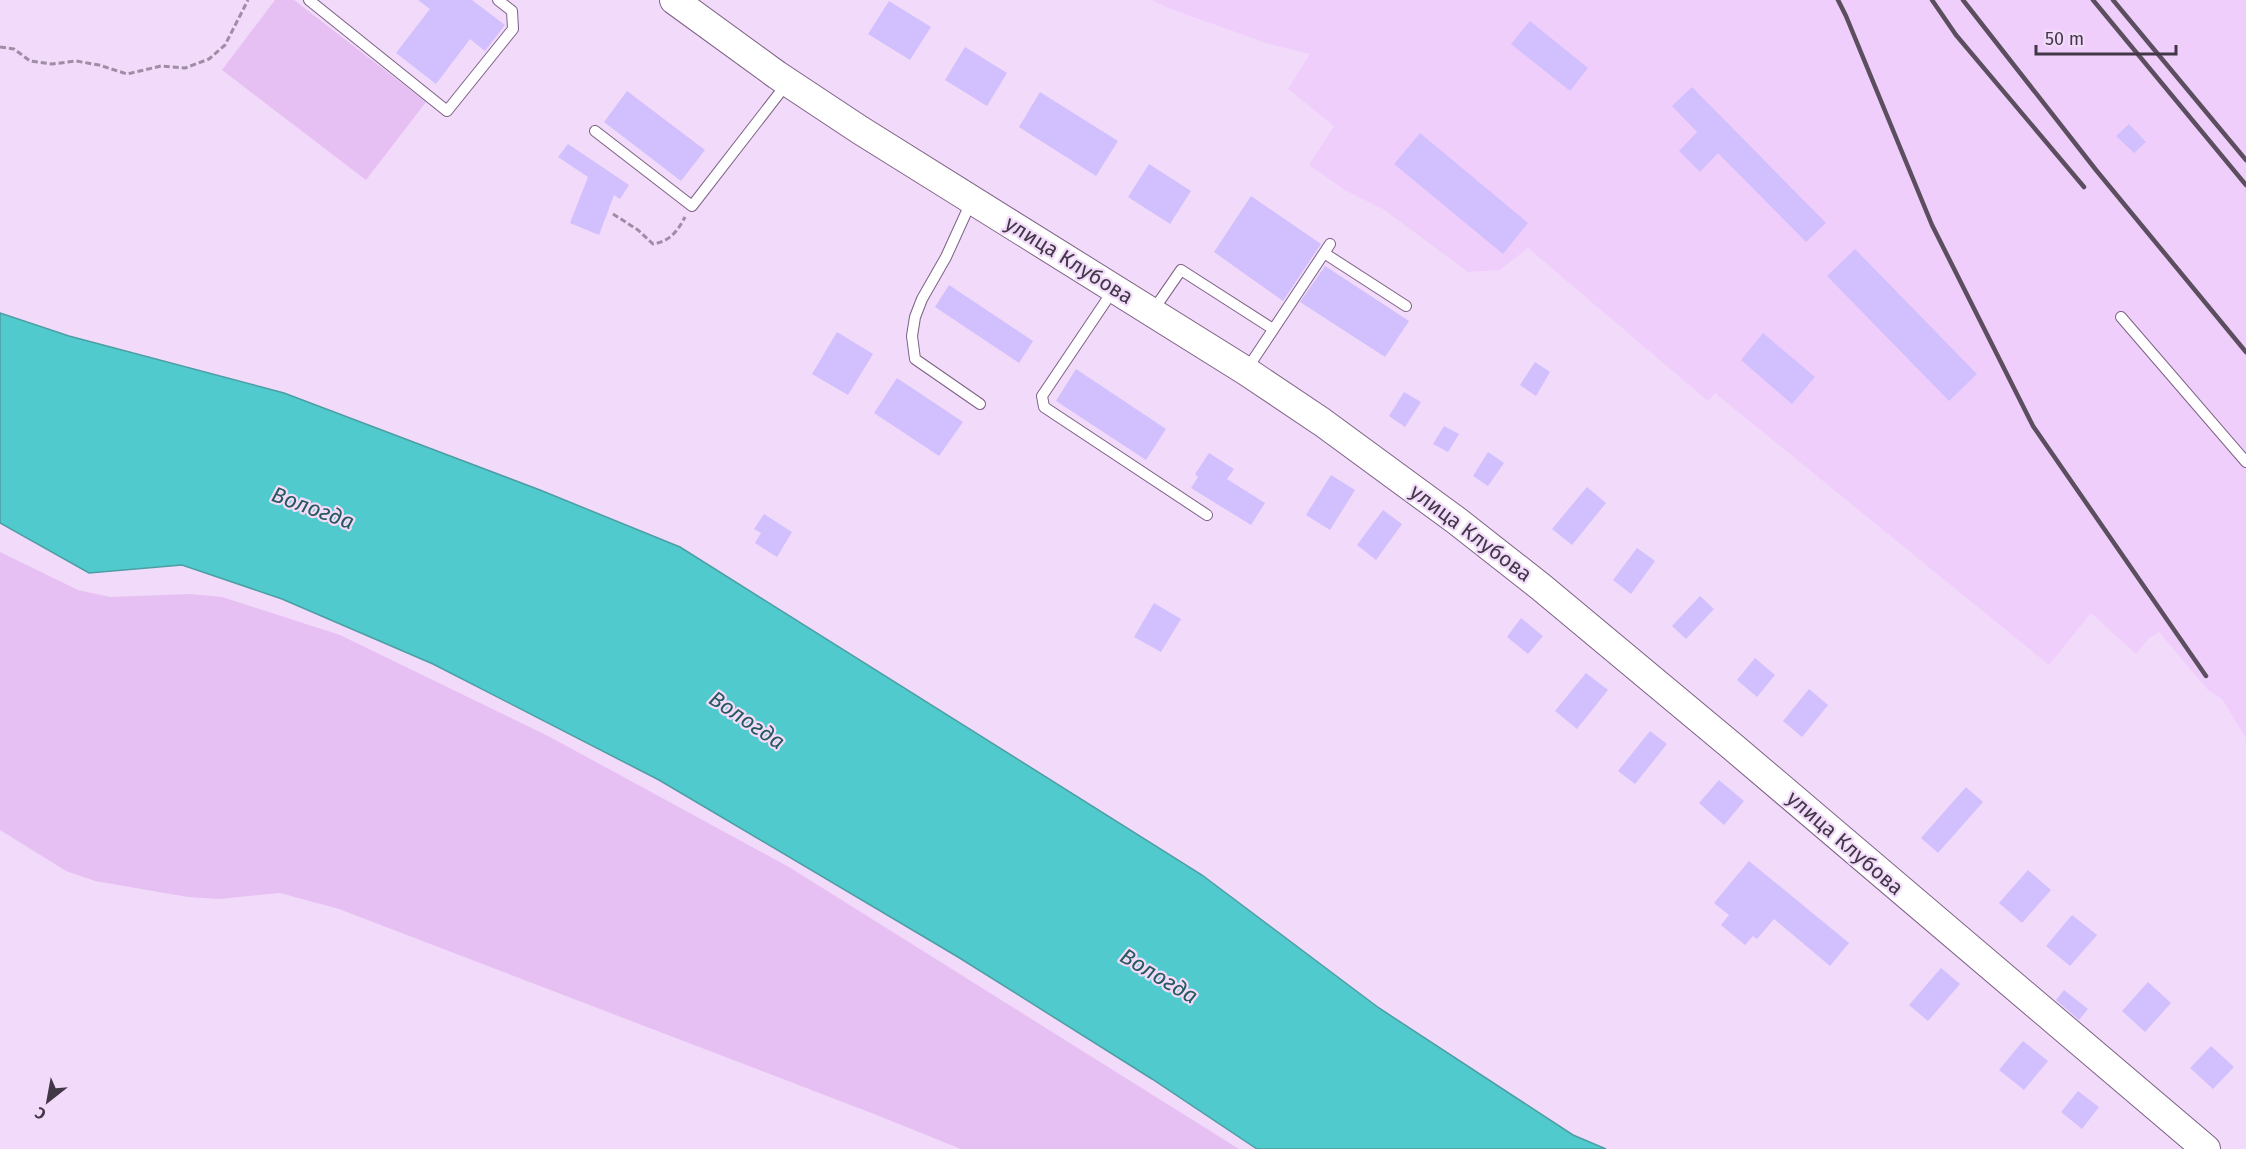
<svg xmlns="http://www.w3.org/2000/svg" width="2246" height="1149" font-family="'Fira Sans',sans-serif">
<rect width="100%" height="100%" fill="#f2dafa"/>
<path fill="#f0cefc" d="M1152,0H2246V738L2222,699L2208,690L2159,632L2149,638L2136,654L2091,613L2049,665L1715,393L1708,401L1528,248L1500,270L1468,272L1383,209L1345,190L1309,165L1334,126L1288,89L1310,54L1269,44L1168,8Z"/>
<path fill="#e6c0f2" d="M275,0H294L426,102L366,180L222,70Z
M0,552L78,590L110,597L190,594L222,597L340,635L550,737L789,867L1239,1149H961L874,1114L339,909L280,893L219,899L188,897L95,881L66,871L0,830Z"/>
<path fill="#51cacd" stroke="#4c9ea4" stroke-width="1.5" d="M0,313L69,336L284,393L540,490L680,547L1202,875L1379,1008L1573,1135L1606,1149H1257L1152,1079L958,957L659,780L433,664L282,599L182,565L89,573L0,523Z"/>
<path fill="#d1c0fd" d="M418,0H472L505,25L485,51L470,39L436,84L396,53L430,9Z
M889,1L931,27L910,60L868,34Z
M1530,21L1588,68L1570,91L1511,44Z
M965,47L1007,73L987,106L945,80Z
M1692,87L1826,223L1806,242L1718,153L1700,172L1679,151L1697,132L1672,106Z
M627,91L705,150L681,181L604,122Z
M1040,92L1118,141L1096,176L1019,127Z
M2129,124L2146,142L2134,153L2116,136Z
M1420,133L1528,223L1503,254L1394,164Z
M568,144L629,185L620,199L614,195L599,235L570,223L588,177L558,157Z
M1149,164L1191,191L1170,224L1128,197Z
M1251,196L1321,244L1283,301L1214,252Z
M1855,249L1977,374L1949,401L1827,276Z
M1325,266L1409,321L1385,357L1300,302Z
M949,285L1033,341L1019,363L935,307Z
M837,332L873,354L848,395L812,374Z
M1763,333L1815,377L1792,404L1741,360Z
M1535,362L1550,372L1536,396L1520,385Z
M1076,369L1166,429L1146,460L1056,401Z
M897,378L963,422L939,456L874,413Z
M1404,392L1421,402L1405,427L1389,416Z
M1444,426L1459,434L1448,452L1433,444Z
M1488,452L1504,463L1488,486L1473,476Z
M1209,453L1234,469L1227,479L1265,503L1251,525L1191,488L1198,477L1195,474Z
M1331,475L1355,490L1330,530L1306,515Z
M1587,487L1606,503L1572,545L1552,529Z
M1383,510L1402,524L1376,560L1357,545Z
M764,514L792,532L777,557L755,543L761,533L754,529Z
M1637,548L1655,561L1631,594L1613,580Z
M1700,596L1714,609L1686,639L1672,626Z
M1154,603L1181,619L1161,652L1134,637Z
M1521,618L1543,636L1528,654L1507,637Z
M1755,658L1775,675L1757,697L1737,680Z
M1586,673L1608,690L1577,729L1555,711Z
M1809,689L1828,705L1802,737L1783,721Z
M1650,731L1667,744L1635,784L1618,771Z
M1719,780L1744,801L1724,825L1699,803Z
M1966,787L1983,802L1938,853L1921,838Z
M1749,861L1849,943L1830,966L1774,919L1757,939L1753,936L1745,945L1721,925L1729,915L1714,903Z
M2028,870L2051,890L2022,923L1999,903Z
M2072,915L2097,935L2070,966L2046,946Z
M1941,968L1960,984L1928,1021L1909,1005Z
M2148,982L2171,1003L2145,1032L2122,1011Z
M2064,990L2088,1009L2079,1020L2056,1000Z
M2023,1041L2048,1061L2024,1090L1999,1070Z
M2211,1046L2234,1067L2213,1089L2190,1068Z
M2078,1091L2099,1107L2082,1129L2061,1112Z"/>
<g fill="none" stroke-linecap="round" stroke-linejoin="round">
<g stroke="#7c6185" stroke-width="12">
<path id="service" d="M309,0L447,111L513,29L512,11L498,0
M595,131L692,206L788,82
M971,202L946,257L922,299L915,317L912,336L915,359L980,404
M1324,253L1406,306
M1114,289L1042,396L1044,407L1207,515
M1152,312L1181,270L1273,329
M2121,317L2246,462
M1247,369L1330,244"/>
</g>
<g stroke="#7c6185" stroke-width="30">
<path id="secondary" d="M674,0L777,75L860,130L1246,371L1322,422L1457,521L1541,587L1733,747L2206,1149"/>
</g>
<path stroke="#9e8da4" stroke-width="3" stroke-dasharray="6 3" stroke-linecap="butt" d="M0,47L14,49L30,61L52,64L76,61L99,65L127,74L161,66L185,68L209,59L225,45L248,0
M613,214L638,230L653,244C670,241 677,232 685,217"/>
<use href="#service" stroke="#fff" stroke-width="10"/>
<use href="#secondary" stroke="#fff" stroke-width="28"/>
<path stroke="#5b4e5f" stroke-width="4.5" d="M1838,0L1846,16L1932,225L2033,426L2206,676
M1932,0L1956,35L2084,187
M1963,0L2096,170L2246,352
M2093,0L2246,185
M2113,0L2246,160"/>
</g>
<g text-anchor="middle" dominant-baseline="central" stroke-width="4.5" stroke-linejoin="round" paint-order="stroke">
<g font-size="21" fill="#423746" stroke="#f2dafa">
<text transform="translate(1069 260) rotate(32)">улица Клубова</text>
<text transform="translate(1471 533) rotate(37)">улица Клубова</text>
<text transform="translate(1845 843) rotate(41)">улица Клубова</text>
</g>
<g font-size="22" font-style="italic" fill="#25595a" stroke="#f2dafa">
<text transform="translate(313 508) rotate(20)">Вологда</text>
<text transform="translate(747 720) rotate(34)">Вологда</text>
<text transform="translate(1159 976) rotate(31)">Вологда</text>
</g>
</g>
<g transform="translate(48 1101) rotate(211)" stroke="#f2dafa" stroke-width="4.5" paint-order="stroke">
<path d="M0-4.5L10 22L0 15L-10 22Z" fill="#423746"/>
<text y="-9" font-size="16" font-weight="bold" text-anchor="middle" fill="#423746">С</text>
</g>
<path d="M2036 45v9h140v-9" fill="none" stroke="#423746" stroke-width="3"/>
<text x="2045" y="45" font-size="18" fill="#423746" stroke="#f2dafa" stroke-width="4.5" paint-order="stroke">50 m</text>
</svg>
